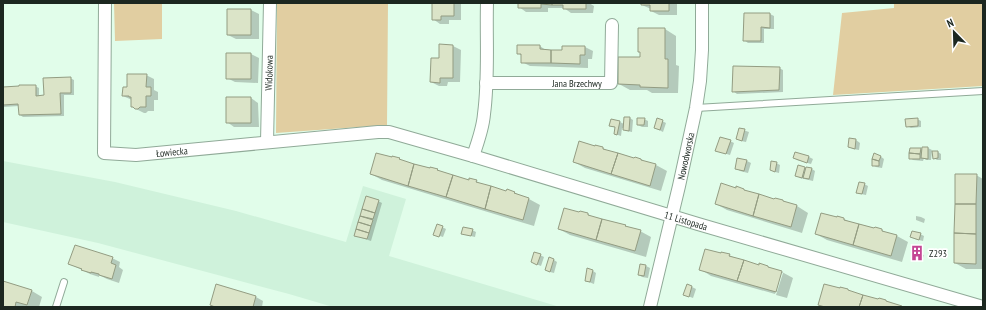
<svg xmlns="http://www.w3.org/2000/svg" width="986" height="310" font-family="'PT Sans Narrow',sans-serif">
<rect width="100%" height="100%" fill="#e1fdea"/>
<path fill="#cff2db" d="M3,161L115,182L236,211L346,242L363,186L406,199L389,256L560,307H333L289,294L98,243L3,222Z"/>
<path fill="#e1cea1" d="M114,3H162V39L115,41Z
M277,3H388L387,125L276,133Z
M894,3H983V86L833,95L842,13L894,8Z"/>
<path fill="#0003" d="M433,3H461V20H449V24H440L433,19Z
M519,3H589L594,6L593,13H571L564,8H548V12H526L519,7Z
M642,3H677V15H659L651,11V9L642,5Z
M228,10H251L259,14V39H236L228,35Z
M745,14H770L774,16V29H764V43H748L744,40Z
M639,29H665L676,36V65L679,66L678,93H652L647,90H630L619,84L641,58Z
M453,46L461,50L460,82H448L447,86H439L431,82L440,59Z
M540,46L547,51H563L585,47L593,51L592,59H588V68L530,66L522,62V56L518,53Z
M251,54L259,58L258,83L235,82L227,78Z
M779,68L783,70V92L737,94L733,91Z
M146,75L154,79V90L158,92V100H154V111H148L146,113H144L132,107V100L123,96L128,88Z
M70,78L74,80V95H64V116L23,117L20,115L19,106L3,107V88L35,86L39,88V96H45Z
M251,98L258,103L259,127H234L227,122Z
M630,118L633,120L632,132L627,131L622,128L621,136L615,134L616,128L611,125L620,122L624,124Z
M644,119L648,121V127H642L638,125Z
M917,119L921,121V127L911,128L907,126Z
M662,121L666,123L663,132L655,128Z
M740,129L749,132L746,142L741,141L737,139Z
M850,139L856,140L860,143L859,150L853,149L849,147Z
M730,141L734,143L730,155L720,152Z
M596,147L603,148L609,152L635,159H641L646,162L656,165L667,171L661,191L585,168L574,162Z
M928,148L932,150L931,160H926L924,158L923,161L913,160L910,158L920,149L923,150Z
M938,152L941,154V160H937L934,158Z
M795,153L809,157L813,159L811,164L797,160L794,158Z
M880,156L884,159L882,168L876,167L873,165Z
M393,157L399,159L405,162L437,170L442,173L469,181H476L483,185L507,192H514L521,196L529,199L540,205L534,226L382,180L371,174L392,158Z
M738,159L747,161L751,163L748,173L740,171L736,168Z
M776,163L780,165L779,173L775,172L771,170Z
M804,168L812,169L815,171L813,181L800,178L797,176Z
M976,175L983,179V269H966L955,263Z
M864,184L868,186L866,195L861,194L857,192Z
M737,188L744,190L749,192L797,206L808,213L802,233L727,210L716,204L737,189Z
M367,197L378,201L382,203L371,241L359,237L355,235Z
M580,212L588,214L592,217L625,226L629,228L640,231L651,237L646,257L570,235L559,229L580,213Z
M916,216L921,217L925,219L924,223L916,220Z
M838,217L844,219L850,222L882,230L886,233L897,236L908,242L902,262L827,240L816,234Z
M442,227L446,229L443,237L437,235Z
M472,230L476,232L475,237L466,235L462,233Z
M920,234L924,236L923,241L915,239L911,237Z
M915,252L924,255L923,258L915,254Z
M540,255L544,257L541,266L536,264Z
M729,255L735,258L759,266L768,267L773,269L782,272L793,278L787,298L776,295L783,273H781L775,294L711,276L700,269Z
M112,258L120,262L119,267L123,270L119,283L107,279L99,275V277L90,274L70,264Z
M554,260L557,262L554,273L550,272Z
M640,265L646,266L650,268L648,278L642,277L639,275Z
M593,271L596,273L594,284L586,281Z
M3,282L32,291L42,297L39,307H3Z
M217,285L256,297L263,301L262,307H214L211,305Z
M688,285L696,289L693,298L685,295Z"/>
<path fill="#dbe4c8" stroke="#939c82" d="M432,3H454V16H441V20H432Z
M518,3H552V5L541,4V8H518Z
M552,3H586V9H563V5H552Z
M641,3H669V11H650V5H641Z
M227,9H251V35H227Z
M744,13H770V28L761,27V41H743Z
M638,28H665V59H668V88L640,87V85L618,84V57H640V52H638Z
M439,44L453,45V78H440V83L430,82L431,58H439Z
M517,45H540V49L551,50V63H521V54H517Z
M562,46H585V55H580V64L551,63V50H562Z
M226,53H251V79H226Z
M733,66L780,67L779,90L732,92Z
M127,74H147L146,87H151V96H146V107H140L138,109H135L133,107H131V97H129V96H122L123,87H127Z
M71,77V93H60L61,114L19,115L18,104L3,105V87L19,86V85H36V96L44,95L43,78Z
M226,97H251V123H226Z
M624,117H630L629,131L623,130Z
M637,118H645L644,125H637Z
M657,118L663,120L660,130L654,128Z
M918,118V126L906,127L905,119Z
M611,119L620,121L617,135L614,134L615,127L609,126Z
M739,128L745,129L742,141L736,139Z
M720,137L731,140L726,154L715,151Z
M849,138L856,139L855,149L848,147Z
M579,141L595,146V145L603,147V149L618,153L611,174L573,162Z
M922,147H928V159L921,158Z
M910,148H921L920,154L909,153Z
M932,151H938V158L933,159Z
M795,152L809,156L807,163L793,158Z
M376,153L392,157V156L400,158L399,159L414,164L408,186L370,174Z
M618,153L634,158L635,157L641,159V160L656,164L650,186L611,174Z
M874,153L881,156L879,161L872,159Z
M909,153L920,154V159H909Z
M737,158L747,160L744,171L735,169Z
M872,159L879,161V166H872Z
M771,161L777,162L775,172L770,170Z
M414,164L430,168V167L438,169L437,170L453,175L446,197L408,186Z
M798,165L805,167L802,178L795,176Z
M806,167L812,168L809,179L803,178Z
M955,174H977L976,204H955Z
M453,175L469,180V178L477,180L476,182L491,186L485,209L446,197Z
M859,182L865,183L862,194L856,193Z
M721,183L736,188V186L744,189V190L759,194L753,216L715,204Z
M491,186L506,191L507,189L515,192L514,193L529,198L523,220L485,209Z
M759,194L774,199L775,198L783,200V201L797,205L791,227L753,216Z
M366,196L379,200L375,213L362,209Z
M955,204H976V234L954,233Z
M564,208L579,212L580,211L588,213V215L602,219L596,240L558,229Z
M362,209L375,213L373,219L360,216Z
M821,213L837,217V216L844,218V220L859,224L853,245L815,234Z
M360,216L373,220L371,226L358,222Z
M602,219L626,225L625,226L641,230L635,251L596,240Z
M358,222L371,226L369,233L356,229Z
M437,224L443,226L439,237L433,235Z
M859,224L874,228L875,227L882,229V231L897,235L891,256L853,245Z
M463,227L473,229L471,236L461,234Z
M356,229L369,233L367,239L354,236Z
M912,231L921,233L919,240L910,237Z
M954,233L976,234V264L954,263Z
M75,245L113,257L111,263L116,265L112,279L99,275V274L91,272V273L81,270L82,269L68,264Z
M705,249L721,253V252L730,254L729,256L744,260L737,281L699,270Z
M534,252L541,254L537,265L531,262Z
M549,257L554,259L550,272L545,270Z
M744,260L759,265V263L768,266V267L782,271L776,292L737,281Z
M640,264L646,265L644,276L638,275Z
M587,268L593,270L590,282L585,281Z
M3,281L32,290L27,305L16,302L15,307H3Z
M216,284L256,296L253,307H215L210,305Z
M687,284L692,286L689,297L683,295Z
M824,284L840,288V287L848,289V290L863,295L859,307H825L818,305Z
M863,295L878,299L879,298L886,300V301L902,306L901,307H859Z"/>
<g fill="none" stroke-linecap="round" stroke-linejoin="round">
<g stroke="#90aa98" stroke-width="8">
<path id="service" d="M696,108L983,91
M56,307L64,282"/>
</g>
<g stroke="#90aa98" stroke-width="14">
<g id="minor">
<path id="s1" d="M105,3L104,153L136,155L378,132H389L473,156L698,224L983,307"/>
<path id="s2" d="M486,83H611L612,25"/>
<path id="s3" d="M267,142L270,3"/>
<path d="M473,156C478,142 483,128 484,114C489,77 486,40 487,3"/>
<path id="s4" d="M650,307L679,186L696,108L700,81L702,50V3"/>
</g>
</g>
<use href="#service" stroke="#fff" stroke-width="6"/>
<use href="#minor" stroke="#fff" stroke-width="12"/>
</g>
<defs>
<g id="building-bare" transform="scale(1.2)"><path d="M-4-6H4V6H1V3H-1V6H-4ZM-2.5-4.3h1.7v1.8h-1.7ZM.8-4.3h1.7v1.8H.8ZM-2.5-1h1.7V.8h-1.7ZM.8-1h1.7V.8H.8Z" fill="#c44694" stroke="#fff" stroke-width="2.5" paint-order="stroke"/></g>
</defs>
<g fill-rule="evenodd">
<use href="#building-bare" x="917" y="253"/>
</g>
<g text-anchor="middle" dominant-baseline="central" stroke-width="3.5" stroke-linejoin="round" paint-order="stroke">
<g font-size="10" fill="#1c2720" stroke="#fff">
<text stroke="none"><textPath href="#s3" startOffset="69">Widokowa</textPath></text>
<text stroke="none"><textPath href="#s2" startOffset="91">Jana Brzechwy</textPath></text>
<text stroke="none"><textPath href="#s1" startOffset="218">Łowiecka</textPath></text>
<text stroke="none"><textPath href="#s4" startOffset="155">Nowodworska</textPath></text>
<text stroke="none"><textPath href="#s1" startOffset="746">11 Listopada</textPath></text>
</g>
<g font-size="10" fill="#1c2720" stroke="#fff" text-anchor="start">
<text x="929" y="253">Z293</text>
</g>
</g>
<rect width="986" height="310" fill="none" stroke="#1c2720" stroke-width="8"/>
<g transform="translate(954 32) rotate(337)" stroke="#ffffff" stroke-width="3" paint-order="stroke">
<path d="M0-3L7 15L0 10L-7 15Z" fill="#1c2720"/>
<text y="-6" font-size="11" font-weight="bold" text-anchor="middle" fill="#1c2720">N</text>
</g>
</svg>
